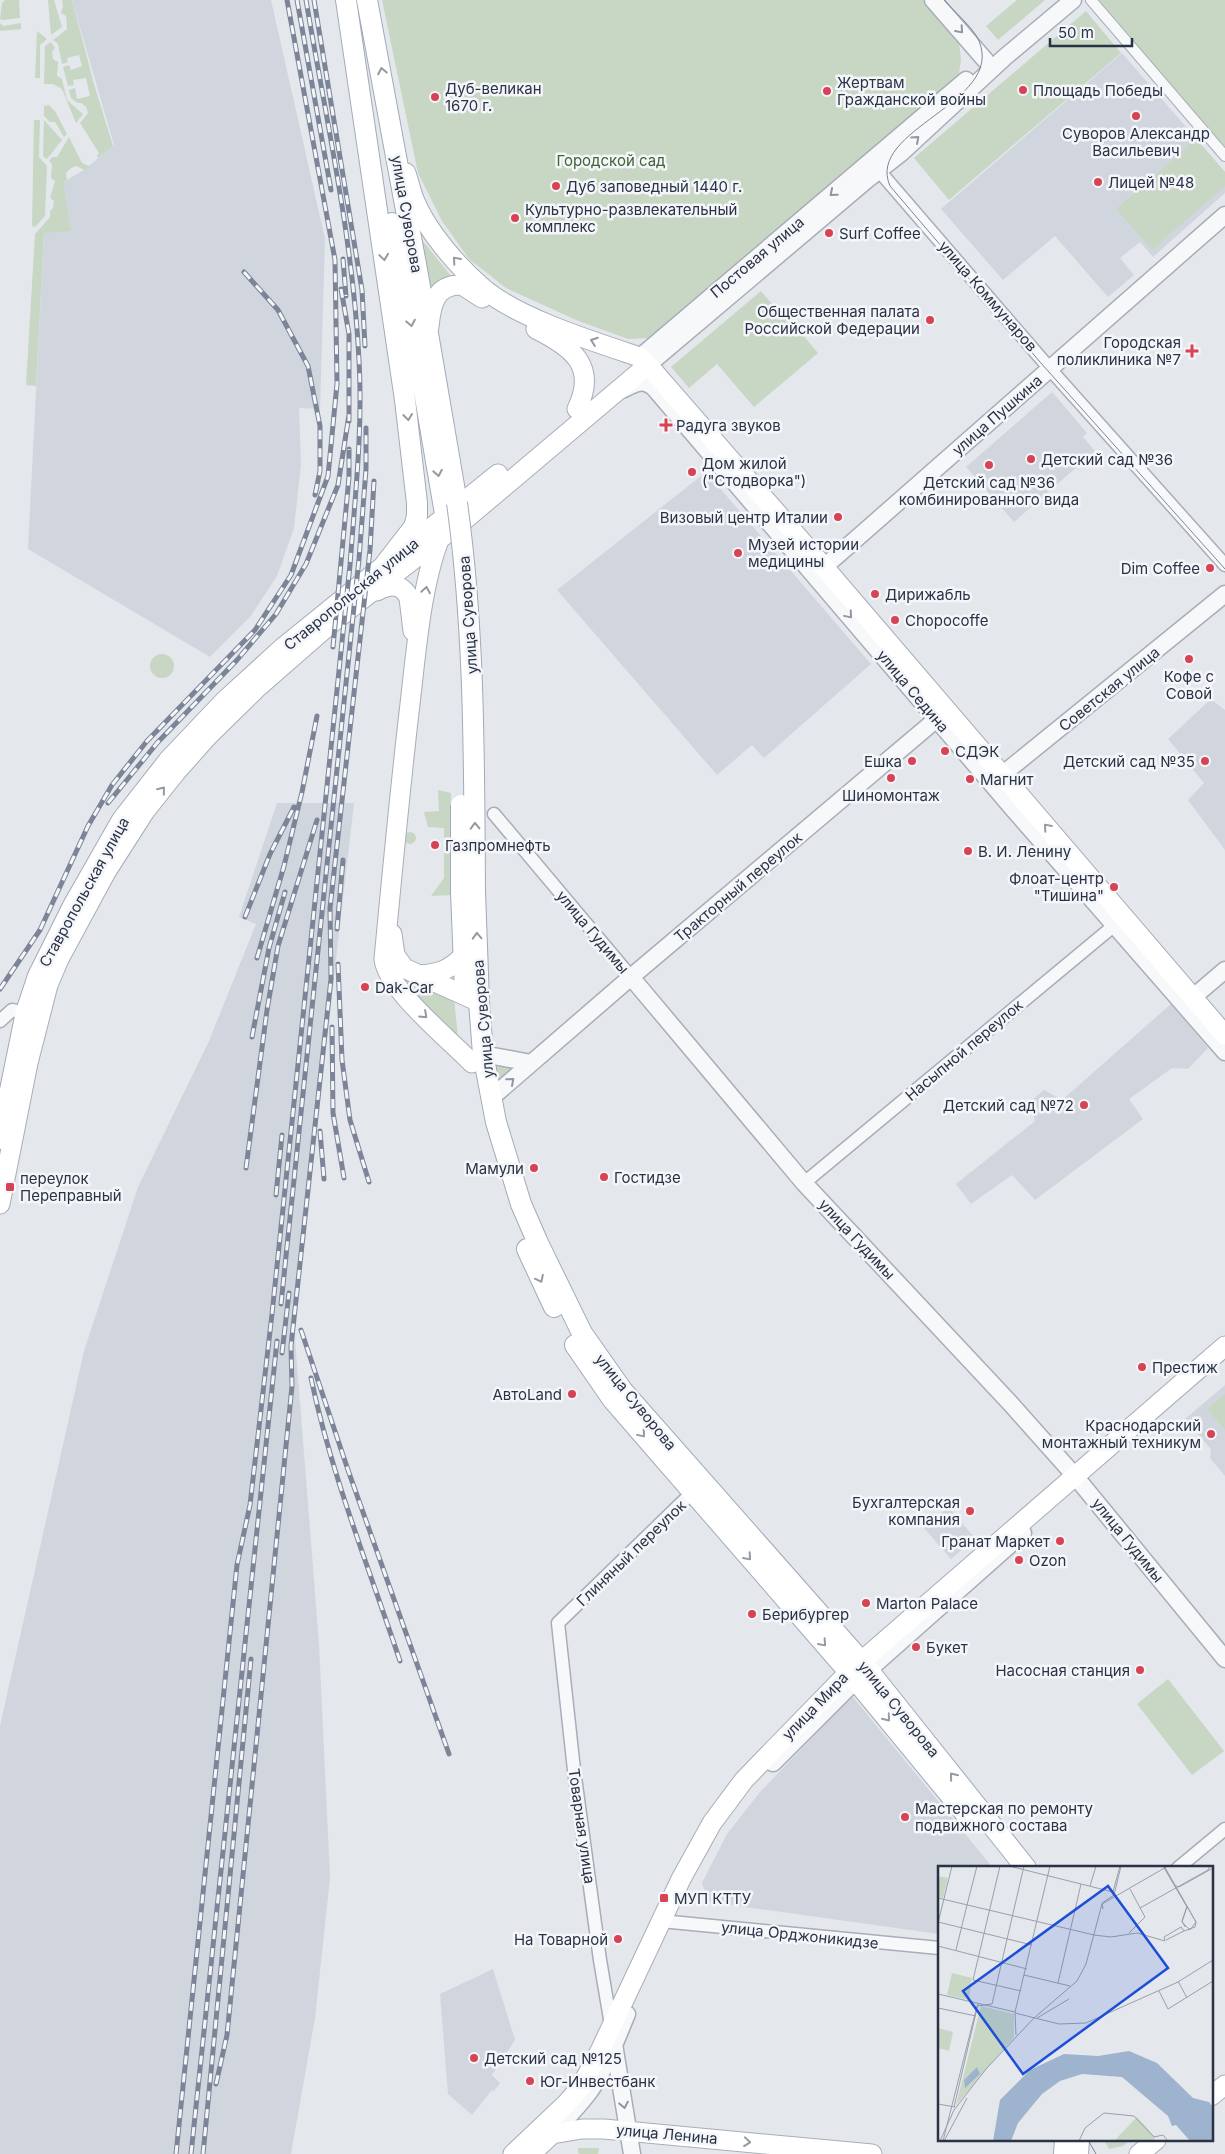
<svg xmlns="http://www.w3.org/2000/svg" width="1225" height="2154" font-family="Inter,sans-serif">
<rect width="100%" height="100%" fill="#e4e7ec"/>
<path fill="#d1d6de" d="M72,0H271L325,239L320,409L299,408L301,464L294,528L277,576L250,617L210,657L28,549L44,233L63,182L84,170L114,145Z
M1122,53L1225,172V193L1153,257L1140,242L1120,258L1134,275L1108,297L1055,236L1003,280L941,209Z
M1052,392L1087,433L1083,437L1095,451L1014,522L966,467Z
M706,472L871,664L764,758L752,745L717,775L557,590Z
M1211,699L1225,710V850L1188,800L1204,783L1168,739Z
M277,803H354L294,1326L319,1644L330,1878L315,2018L291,2154H0V1726L84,1351L138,1187L209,1041L256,924L239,917Z
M1171,1004L1208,1048L1188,1069L1172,1068L1129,1099L1143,1119L1035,1200L1012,1175L971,1204L956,1184L1035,1121L1033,1114L1037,1110L1033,1099L1044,1090L1062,1100Z
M1225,1385V1476L1210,1458L1211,1449L1185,1419Z
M948,1507L975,1538L951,1559L924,1528Z
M852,1696L993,1868H939V1934L709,1902L702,1883L727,1834L760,1792Z
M493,1969L515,2040L492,2075L500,2083L494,2091L492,2090L472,2115L448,2094L440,1994Z"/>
<path fill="#c8d7c4" d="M5,0H19L20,18L2,20L0,19L2,3Z
M48,0H54L62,27L51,35Z
M62,0H72L94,84L113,146L98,158L97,156L99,153L80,123L88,113L86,107L81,103H77L71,98L69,90L75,88L77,99L90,96L86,78L73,80L74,85L68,86L63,67L69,65L71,70L82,66L79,55L67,58L68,62L62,64L58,44L53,40L67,29L66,16L61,13L63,6Z
M382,0H923L959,42L961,60L959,73L948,84L648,338L628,339L576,320L506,288L469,259L442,221L418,173Z
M1017,0H1045L998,40L986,26Z
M1099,0H1225V149Z
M1086,11L1121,53L949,200L914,158Z
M0,23L3,26L21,23V29L0,31Z
M37,31L47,39L40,45V78H35Z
M51,42L55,48L52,52L53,59L58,62L57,76L62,79L67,100L83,114L76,123L62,89L53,84H44L45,46Z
M49,105L55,111L67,134L64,137L55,122H50L44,116V106Z
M34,120H40L39,157L47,166L45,216L35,227L32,226Z
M44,120L62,140L47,159L43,156Z
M69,137L82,163L89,166L84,170L77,166L71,168L66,173L67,180L63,182L71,231L44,233L36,386L26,385L35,234L50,217V211L53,208L54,201L50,198L55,181L51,178L52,164L49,161L52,157H57Z
M1196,139L1225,172V186L1152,250L1116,209Z
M418,235L455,281L429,297Z
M761,291L773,305L776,303L818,353L754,407L717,364L689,388L671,367Z
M150 666a12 12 0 1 1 24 0a12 12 0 1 1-24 0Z
M438,790L451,793V895L431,896L444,878V828L428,827L424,812L439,811Z
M404 838a6 6 0 1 1 12 0a6 6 0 1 1-12 0Z
M402,977L454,999L458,1037L399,981Z
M489,1064L516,1068L494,1086Z
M1225,1394V1430L1207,1409Z
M1168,1679L1224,1751L1192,1775L1137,1704Z
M1104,2140H1130L1123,2146L1109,2149Z
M578,2148H599L598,2154H581L578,2153Z"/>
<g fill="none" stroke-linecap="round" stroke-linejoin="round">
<g stroke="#a8adb7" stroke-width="12">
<path id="pedestrian" d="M1091,0L1225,156"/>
</g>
<g stroke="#a8adb7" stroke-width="15">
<path id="minor" d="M874,165L1057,377L1225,565
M494,814L631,977
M0,1021L12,1010L32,1014
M804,1183L1122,919
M1178,1868L1225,1829
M661,1921L939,1948
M611,2025L600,1960L574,1770L558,1623L698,1487"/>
</g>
<g stroke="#a8adb7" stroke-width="19">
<path id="tertiary" d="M933,0L986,61
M640,357L966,80
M648,365L868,179L900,154L1005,57L1073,0
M622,390C635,383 644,378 655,389L1014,810L1225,1052
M815,575L1225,215
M992,783L1225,594
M631,977L804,1183L1010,1403L1075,1476L1225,1659
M1184,1005L1225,970
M483,1054L531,1063
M491,1098L631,977L945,712
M773,1763L846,1690L1023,1533
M614,2044L632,2154
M552,2134C565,2120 579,2106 590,2091C606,2068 616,2040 627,2014"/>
</g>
<g stroke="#a8adb7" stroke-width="21">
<path id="secondary" d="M406,173C409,182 411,191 414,199C426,230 458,267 484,289C520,319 595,342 640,357L648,365L824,567L1225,1035
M429,327C431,305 435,284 462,285L482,298
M536,329C572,347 598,366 577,409
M439,540C421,587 416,653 410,704C400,789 392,874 384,959C387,989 449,1039 472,1063
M395,557L498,474
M377,591C390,584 402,583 409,598L413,631
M392,934L395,955L404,968L477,1001
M419,975C438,974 450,970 463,956
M0,1204L28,1063L48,985L59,959L106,872L145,811L176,772L208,736L258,687L329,625L468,517L648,365
M1211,2096L1225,2085
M535,2150L552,2134L582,2129H604L872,2154
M513,2154L566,2104L580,2088L600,2051L681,1879L712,1823L744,1780L849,1672L1225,1346
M1139,2154L1156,2140"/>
</g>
<g stroke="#a2aab9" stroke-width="22">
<path id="primary" d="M367,0L418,275L457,503
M392,223L418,356L445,514
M461,891L465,992
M475,892L479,1002L483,1054L496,1122L521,1204L538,1243L582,1333L622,1390L861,1661L1026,1868
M0,1139L26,1012L38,976L73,906L122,820L169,760L225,701L283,648L383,567L414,527L417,516V503L405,400L346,0
M527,1249L554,1307
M575,1345L613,1400L849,1672L969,1818
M1064,2154L1065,2140
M1078,2154L1079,2140"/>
</g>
<use href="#pedestrian" stroke="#f7f8fa" stroke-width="10"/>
<use href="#minor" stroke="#f7f8fa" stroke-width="12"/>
<use href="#tertiary" stroke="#f7f8fa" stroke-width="16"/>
<use href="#secondary" stroke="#fff" stroke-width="19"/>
<use href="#primary" stroke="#fff" stroke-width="20"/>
<path stroke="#7c8597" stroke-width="1" d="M944,0C953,11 973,27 979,41C1005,103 865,129 890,186L1040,362L1225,569
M1088,2140L1096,2154"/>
<g stroke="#7c8597" stroke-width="5">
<path id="rail" d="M297,0L331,190
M314,0L362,290L365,346
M343,259L346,296
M244,272L278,310L308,366L320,426V471L315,495
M341,289L349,334V421
M333,647L349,477V449
M108,803L158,742L237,660L276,614L306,564L338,485L349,415
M245,917L270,854L294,807
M337,929L343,860
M257,958L284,866L302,792L317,716
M338,964L342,1060L350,1120L369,1182
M0,989L40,930L88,826L112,785L147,741L255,630L291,575L328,476L337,384L335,260L287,0
M332,1027L333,1113L344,1178
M252,1037L269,948L285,892
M320,1131L324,1179
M246,1168L267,1010L278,946L317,820
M276,1195L282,1135
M281,1304L359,559L366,469V428
M301,1330L348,1470L449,1754
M282,1353L289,1293
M311,1378C331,1474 369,1568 400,1661
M216,2084L227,2035L292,1386L291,1346L331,979L330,908L370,550L374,481
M176,2154L237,1565L250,1505L272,1314L350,565C355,497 363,428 359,360C353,239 326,119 306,0
M191,2154L277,1341
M203,2154L251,1659"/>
</g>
<use href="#rail" stroke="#f4f6f9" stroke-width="3" stroke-dasharray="9" stroke-linecap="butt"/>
<g stroke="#a2aab9" stroke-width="22" stroke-linecap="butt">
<path id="primary-bridge" d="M457,503C475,632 474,762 475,892
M461,805V891"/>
</g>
<use href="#primary-bridge" stroke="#fff" stroke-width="20"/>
</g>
<defs><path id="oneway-chevron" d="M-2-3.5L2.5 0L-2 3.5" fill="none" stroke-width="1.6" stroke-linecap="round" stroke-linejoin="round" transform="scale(1.25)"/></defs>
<g stroke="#9096a0">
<use href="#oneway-chevron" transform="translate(960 30) rotate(49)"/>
<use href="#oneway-chevron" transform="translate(916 139) rotate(-42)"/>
<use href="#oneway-chevron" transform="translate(833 193) rotate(140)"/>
<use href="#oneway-chevron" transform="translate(849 615) rotate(50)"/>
<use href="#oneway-chevron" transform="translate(511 1081) rotate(-41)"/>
<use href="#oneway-chevron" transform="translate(624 2105) rotate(79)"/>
</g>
<g stroke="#9499a2">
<use href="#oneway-chevron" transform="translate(382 71) rotate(-101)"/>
<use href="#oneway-chevron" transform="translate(384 257) rotate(82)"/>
<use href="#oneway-chevron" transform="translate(456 260) rotate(-131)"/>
<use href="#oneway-chevron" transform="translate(411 323) rotate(79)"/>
<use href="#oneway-chevron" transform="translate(594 341) rotate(-160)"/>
<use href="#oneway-chevron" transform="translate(408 417) rotate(83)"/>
<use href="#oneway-chevron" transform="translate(438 473) rotate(80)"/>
<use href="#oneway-chevron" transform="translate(426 590) rotate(-81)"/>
<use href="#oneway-chevron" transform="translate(162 790) rotate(-51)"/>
<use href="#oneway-chevron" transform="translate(475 826) rotate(-91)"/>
<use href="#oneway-chevron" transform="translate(1047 827) rotate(-131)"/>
<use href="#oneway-chevron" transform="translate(477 936) rotate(-92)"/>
<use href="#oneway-chevron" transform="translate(424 1015) rotate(43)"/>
<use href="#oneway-chevron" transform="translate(540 1279) rotate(64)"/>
<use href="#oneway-chevron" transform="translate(642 1434) rotate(50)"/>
<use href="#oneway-chevron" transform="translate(748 1557) rotate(49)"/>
<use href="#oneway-chevron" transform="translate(823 1643) rotate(49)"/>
<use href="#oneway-chevron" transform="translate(887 1718) rotate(51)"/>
<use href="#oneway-chevron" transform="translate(953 1776) rotate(-128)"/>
<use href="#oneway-chevron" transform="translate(747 2142) rotate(6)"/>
</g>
<g fill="#d74355" stroke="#f4f6f9" stroke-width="2">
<circle cx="1023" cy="90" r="5"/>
<circle cx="827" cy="91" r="5"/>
<circle cx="435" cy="97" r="5"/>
<circle cx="1136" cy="116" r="5"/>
<circle cx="1098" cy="182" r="5"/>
<circle cx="556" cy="186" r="5"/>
<circle cx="515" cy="218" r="5"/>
<circle cx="829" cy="233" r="5"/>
<circle cx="930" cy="320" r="5"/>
<path d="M1189.5 343.5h5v5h5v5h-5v5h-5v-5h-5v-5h5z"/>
<path d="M663.5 417.5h5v5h5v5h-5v5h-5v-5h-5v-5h5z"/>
<circle cx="1031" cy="459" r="5"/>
<circle cx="989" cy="465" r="5"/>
<circle cx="692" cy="472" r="5"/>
<circle cx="838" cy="517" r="5"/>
<circle cx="738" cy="553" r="5"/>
<circle cx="1210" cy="568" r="5"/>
<circle cx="875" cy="594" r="5"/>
<circle cx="895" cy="620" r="5"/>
<circle cx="1189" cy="659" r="5"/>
<circle cx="945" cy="751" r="5"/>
<circle cx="912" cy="761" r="5"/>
<circle cx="1205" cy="761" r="5"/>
<circle cx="891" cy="778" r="5"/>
<circle cx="970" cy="779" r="5"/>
<circle cx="435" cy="845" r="5"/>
<circle cx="968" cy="851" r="5"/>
<circle cx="1114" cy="887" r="5"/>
<circle cx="365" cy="987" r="5"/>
<circle cx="1084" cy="1105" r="5"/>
<circle cx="534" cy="1168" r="5"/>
<circle cx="604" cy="1177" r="5"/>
<rect x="5" y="1182" width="10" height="10" rx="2.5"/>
<circle cx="1142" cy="1367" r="5"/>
<circle cx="572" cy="1394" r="5"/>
<circle cx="1211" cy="1434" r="5"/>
<circle cx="970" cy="1511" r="5"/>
<circle cx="1060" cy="1541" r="5"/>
<circle cx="1019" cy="1560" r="5"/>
<circle cx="866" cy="1603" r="5"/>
<circle cx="752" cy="1614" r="5"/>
<circle cx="916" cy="1647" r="5"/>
<circle cx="1140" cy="1670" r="5"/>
<circle cx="905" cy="1817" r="5"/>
<rect x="659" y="1893" width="10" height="10" rx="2.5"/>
<circle cx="618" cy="1939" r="5"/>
<circle cx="474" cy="2058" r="5"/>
<circle cx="530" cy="2081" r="5"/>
</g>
<g text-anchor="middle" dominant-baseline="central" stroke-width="5" stroke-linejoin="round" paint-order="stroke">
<g font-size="15" fill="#2a3346" stroke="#f4f6f9" text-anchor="start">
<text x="837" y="82">Жертвам<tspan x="837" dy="17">Гражданской войны</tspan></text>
<text x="445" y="88">Дуб-великан<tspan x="445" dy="17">1670 г.</tspan></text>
<text x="1033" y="90">Площадь Победы</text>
<text x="1136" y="133" text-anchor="middle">Суворов Александр<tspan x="1136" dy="17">Васильевич</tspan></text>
<text x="1108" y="182">Лицей №48</text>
<text x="566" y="186">Дуб заповедный 1440 г.</text>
<text x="525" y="209">Культурно-развлекательный<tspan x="525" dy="17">комплекс</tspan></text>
<text x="839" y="233">Surf Coffee</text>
<text x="920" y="311" text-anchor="end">Общественная палата<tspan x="920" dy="17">Российской Федерации</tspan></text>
<text x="1181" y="342" text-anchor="end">Городская<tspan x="1181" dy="17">поликлиника №7</tspan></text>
<text x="676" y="425">Радуга звуков</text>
<text x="1041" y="459">Детский сад №36</text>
<text x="702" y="463">Дом жилой<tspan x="702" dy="17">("Стодворка")</tspan></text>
<text x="989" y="482" text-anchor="middle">Детский сад №36<tspan x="989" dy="17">комбинированного вида</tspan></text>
<text x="828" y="517" text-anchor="end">Визовый центр Италии</text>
<text x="748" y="544">Музей истории<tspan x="748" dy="17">медицины</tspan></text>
<text x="1200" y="568" text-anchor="end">Dim Coffee</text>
<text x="885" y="594">Дирижабль</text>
<text x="905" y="620">Chopocoffe</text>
<text x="1189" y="676" text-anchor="middle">Кофе с<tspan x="1189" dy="17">Совой</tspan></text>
<text x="955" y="751">СДЭК</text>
<text x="902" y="761" text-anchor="end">Ешка</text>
<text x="1195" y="761" text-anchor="end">Детский сад №35</text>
<text x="980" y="779">Магнит</text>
<text x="891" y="795" text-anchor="middle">Шиномонтаж</text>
<text x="445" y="845">Газпромнефть</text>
<text x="978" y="851">В. И. Ленину</text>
<text x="1104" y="878" text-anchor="end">Флоат-центр<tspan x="1104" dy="17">"Тишина"</tspan></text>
<text x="375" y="987">Dak-Car</text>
<text x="1074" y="1105" text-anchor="end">Детский сад №72</text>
<text x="524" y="1168" text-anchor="end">Мамули</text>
<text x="614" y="1177">Гостидзе</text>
<text x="20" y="1178">переулок<tspan x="20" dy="17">Переправный</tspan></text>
<text x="1152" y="1367">Престиж</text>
<text x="562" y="1394" text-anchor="end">АвтоLand</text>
<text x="1201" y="1425" text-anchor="end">Краснодарский<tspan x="1201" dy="17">монтажный техникум</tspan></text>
<text x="960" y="1502" text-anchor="end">Бухгалтерская<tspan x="960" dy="17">компания</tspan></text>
<text x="1050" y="1541" text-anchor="end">Гранат Маркет</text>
<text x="1029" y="1560">Ozon</text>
<text x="876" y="1603">Marton Palace</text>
<text x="762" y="1614">Берибургер</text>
<text x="926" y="1647">Букет</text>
<text x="1130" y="1670" text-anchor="end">Насосная станция</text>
<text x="915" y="1808">Мастерская по ремонту<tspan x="915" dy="17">подвижного состава</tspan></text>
<text x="674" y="1898">МУП КТТУ</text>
<text x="608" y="1939" text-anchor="end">На Товарной</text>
<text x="484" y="2058">Детский сад №125</text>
<text x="540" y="2081">Юг-Инвестбанк</text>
</g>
<g font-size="15" fill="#3d6336" stroke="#f4f6f9">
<text x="611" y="160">Городской сад</text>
</g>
<g font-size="15" fill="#2a3346" stroke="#f4f6f9">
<text transform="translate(407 214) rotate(80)">улица Суворова</text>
<text transform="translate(757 257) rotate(-40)">Постовая улица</text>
<text transform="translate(988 296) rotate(49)">улица Коммунаров</text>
<text transform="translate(997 415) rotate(-41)">улица Пушкина</text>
<text transform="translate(351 594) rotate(-39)">Ставропольская улица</text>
<text transform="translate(468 615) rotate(-94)">улица Суворова</text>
<text transform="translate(1109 689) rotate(-39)">Советская улица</text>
<text transform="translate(913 691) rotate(50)">улица Седина</text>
<text transform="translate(738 887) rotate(-40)">Тракторный переулок</text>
<text transform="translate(84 892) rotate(-61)">Ставропольская улица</text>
<text transform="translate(593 932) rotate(50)">улица Гудимы</text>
<text transform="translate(483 1019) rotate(-95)">улица Суворова</text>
<text transform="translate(964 1050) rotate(-40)">Насыпной переулок</text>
<text transform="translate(857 1239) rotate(47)">улица Гудимы</text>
<text transform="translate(636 1402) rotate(51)">улица Суворова</text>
<text transform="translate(1128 1540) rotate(51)">улица Гудимы</text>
<text transform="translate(631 1553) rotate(-44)">Глиняный переулок</text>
<text transform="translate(815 1706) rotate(-46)">улица Мира</text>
<text transform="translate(899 1709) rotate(51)">улица Суворова</text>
<text transform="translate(582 1826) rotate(82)">Товарная улица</text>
<text transform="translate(800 1935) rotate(6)">улица Орджоникидзе</text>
<text transform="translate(667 2134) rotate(5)">улица Ленина</text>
</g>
</g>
<g transform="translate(938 1866)">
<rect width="275" height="275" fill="#e4e7ec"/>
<path d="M0,10L10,12L5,32L0,31ZM14,107L34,112L31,134L9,129ZM43,140L76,148V171L18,239ZM0,162L15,166L11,185L0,182V175H3L0,174ZM199,251L217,271L215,275H176Z" fill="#c8d7c4"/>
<path d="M191,185L219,197L255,232L271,236L275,241V275H252L238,259L234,260L230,250L184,211L144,208L122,215L104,228L80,257L73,275H55L62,234L92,204L126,188L160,190ZM39,201L42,208L27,222L26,214Z" fill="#9db3ce"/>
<path fill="none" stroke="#9db3ce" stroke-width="2.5" d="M194,216L195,188"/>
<path fill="none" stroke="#9a9faa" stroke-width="1" d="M62,0L35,114L83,125M71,0L175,26L203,66M225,0L249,41L244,56L252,64L258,56L226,0M227,2L258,56L257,61L246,65M236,19L241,21L275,2M152,20L158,0M175,26L182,0M0,32L156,69L173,71L199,67L227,75L226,71M29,39L39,0M202,42L270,4L272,0M165,43L164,37L176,29L183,0M0,56L94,79M0,57L14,0M247,61L244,55L249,40M191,67L207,51L192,23M226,71L243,61L246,65L228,74M0,80L89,103M18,84L29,39M86,109L132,120M240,115L249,132M120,117L143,18M221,125L230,143L275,115M0,128L77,146M0,142L38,150M77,147L121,158L148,157L240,116L275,94M99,152L131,133M78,169L77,146L112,0M0,238L17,241M16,241L40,138M2,275L16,244L48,203L96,152L139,115L148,98L164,38L230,0M5,275L39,140L54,138L86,0M6,275L29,232M141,275L147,262L166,247L196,250L216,271L225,269L230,275"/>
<path fill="#1d4ed8" fill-opacity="0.15" stroke="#1d4ed8" stroke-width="2.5" d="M170,20L230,102L85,208L25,125Z"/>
<rect width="275" height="275" fill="none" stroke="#2a3346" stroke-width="2.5"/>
</g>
<path d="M1050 38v8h82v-8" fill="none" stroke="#2a3346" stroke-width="2.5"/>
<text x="1058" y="38" font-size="15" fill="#2a3346" stroke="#f4f6f9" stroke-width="4" paint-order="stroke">50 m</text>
</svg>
